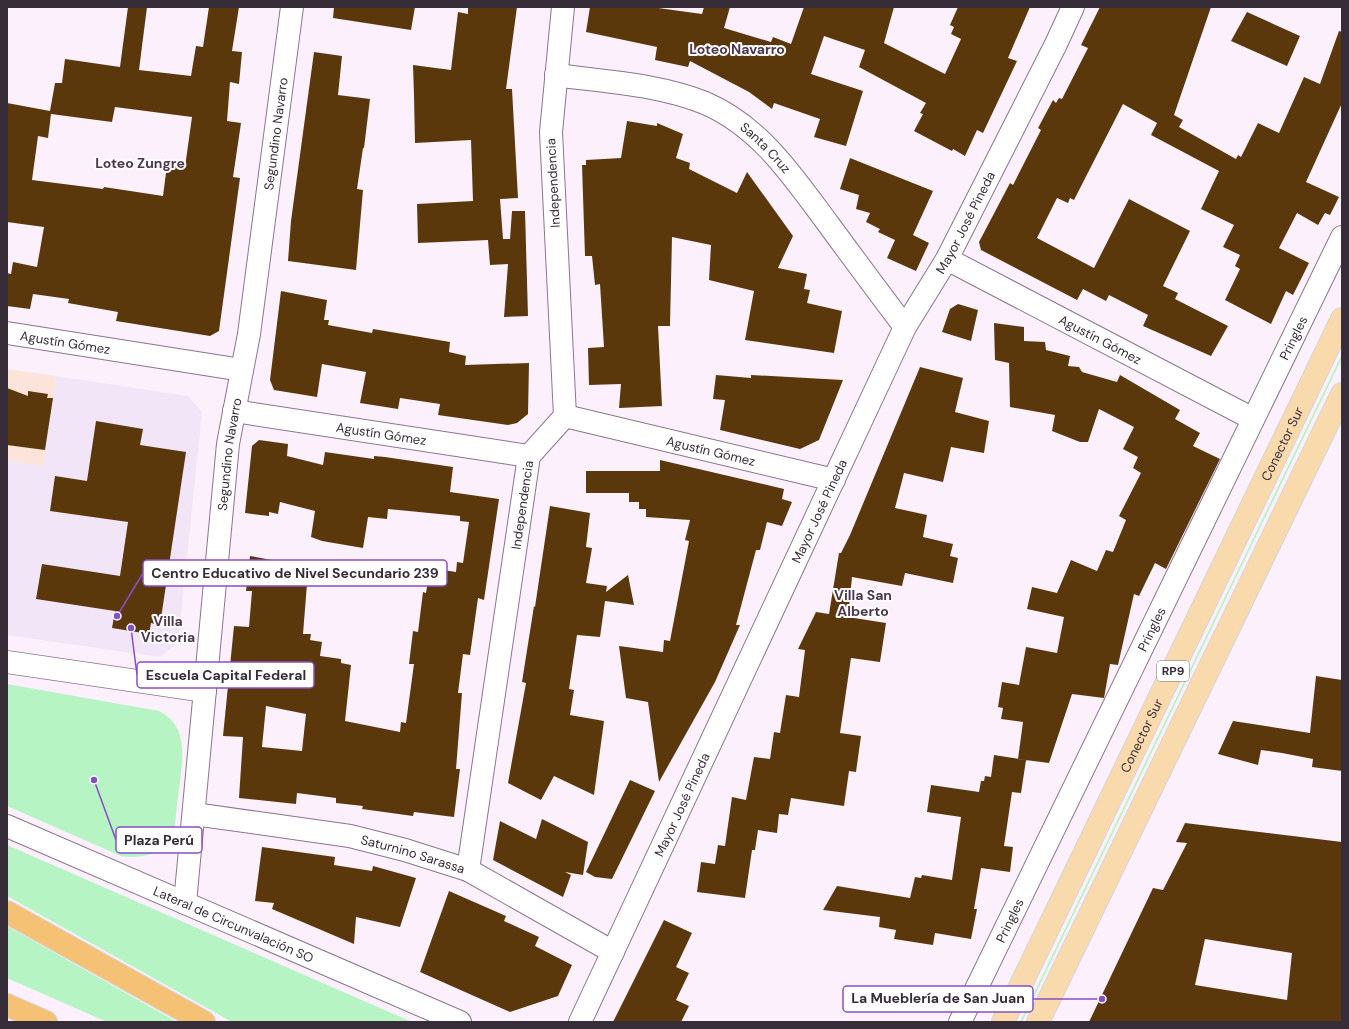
<svg xmlns="http://www.w3.org/2000/svg" width="1349" height="1029" font-family="'DM Sans',sans-serif">
<rect width="100%" height="100%" fill="#fbf0fc"/>
<path fill="#f3e5f8" d="M56,376L188,396L202,412L178,643L160,657L7,635V460L43,465Z"/>
<path fill="#fde4db" d="M7,369L56,376L43,466L7,460Z"/>
<path fill="#b7f4c3" d="M1342,354V358L1022,1022H1020Z
M7,684L159,711C188,726 183,755 180,782C178,796 176,811 175,825C168,852 145,860 121,856L7,806Z
M7,845L412,1022H232L7,896Z
M7,926L177,1022H107L7,978Z"/>
<path fill="#5b380c" fill-rule="evenodd" d="M128,7H147L139,70L191,76L196,46L203,47L209,7H239L232,51L242,52L239,84L230,82L227,121L241,123L233,177L240,178L219,331L210,336L116,321L118,312L68,303L69,299L33,294L30,309L7,306V273L11,274L13,262L37,267L44,227L7,222V103L50,111L55,83H62L65,59L120,67ZM115,107L192,117L185,167L167,165L163,196L104,187L103,189L32,180L38,136L48,138L51,114L112,122Z
M334,7H415L411,30L333,18Z
M468,7H517L506,89H512L518,198L500,199L503,239H500H510L512,211H525L528,316L504,317L508,264L490,265L488,240L418,243L417,204L473,201L471,140L415,143L414,95L413,65L451,70L458,12L468,14Z
M590,7H651L702,14L704,7H730L724,28L771,42L773,37L791,44L804,7H894L884,43L945,74L961,39L951,34L954,27L950,25L958,7H1030L1008,58L1017,61L983,133L977,130L965,156L953,149L952,151L914,131L923,114L920,113L926,103L859,67L865,50L824,36L811,74L863,91L846,146L814,137L820,119L774,103L772,109L749,92L690,61L688,67L655,60L657,47L586,32Z
M1100,7H1211L1174,115L1183,120L1179,127L1236,159L1238,155L1241,157L1258,123L1279,133L1304,77L1320,84L1339,31L1342,32V103L1306,182L1339,197L1330,215L1325,213L1318,225L1297,213L1279,248L1309,263L1293,295L1286,291L1271,324L1225,300L1240,269L1235,266L1240,255L1223,247L1234,225L1201,209L1219,171L1151,135L1157,123L1123,104L1074,200L1070,198L1068,203L1057,198L1037,238L1094,268L1129,199L1190,231L1163,286L1178,293L1175,299L1228,326L1211,356L1143,326L1148,315L1109,295L1106,301L1083,289L1077,300L981,250L979,242L1010,183L1013,185L1041,130L1038,128L1053,100L1056,103L1059,98L1062,99L1088,48L1081,45Z
M1247,12L1300,36L1287,66L1231,41Z
M314,52L342,56L338,95L370,99L364,148H363L357,189L363,190L356,270L288,261L291,221Z
M627,121L657,126V123L683,134L676,158L690,163L689,169L737,193L747,172L793,236L778,268L807,274L804,289L810,290L807,303L842,311L834,353L745,340L754,291L709,280L711,245L672,237L670,326H658L662,406L619,408L621,384L589,385L588,348L604,347L600,284L595,285L592,256H585L582,165H586V160L621,158Z
M850,158L933,191L913,235L929,243L916,271L887,258L895,240L878,232L880,229L866,222L870,213L856,209L859,195L840,189Z
M281,291L327,300L324,320H329L328,325L372,333L373,329L450,342L449,352L466,356L465,365L529,363L528,414L517,423L508,425L438,415L440,404L400,398L398,409L360,403L366,372L322,364L317,397L274,390L270,380Z
M958,304L978,310L971,341L942,332L950,309Z
M994,323L1024,327V341L1045,342L1046,350L1070,356L1068,366L1079,367L1082,372L1117,382L1120,375L1180,410L1175,419L1200,433L1193,446L1220,459L1166,569L1155,563L1139,596L1134,594L1118,665L1110,664L1104,698L1072,694L1049,763L1018,759L1023,722L1001,719L1003,708L998,707L1002,682L1019,685L1026,647L1057,653L1064,617L1027,609L1032,587L1057,593L1071,560L1097,571L1106,550L1113,552L1126,520L1119,516L1141,473L1133,468L1138,457L1123,449L1134,427L1099,409L1088,442H1080L1052,431L1055,415L1010,407L1009,363L995,360Z
M920,367L963,378L955,412L989,421L984,453L951,447L943,482L904,473L895,508L927,515L923,537L953,544L950,556L958,558L953,583L905,573L902,586L852,577L848,617L886,623L880,662L851,658L840,733L861,736L856,772L849,771L844,806L791,798L788,815L779,814L777,833L758,830L755,850H752L745,898L697,892L701,862L715,864L718,845L725,846L732,797L746,800L754,757L770,759L774,732L780,733L786,695L799,697L805,650L798,649L816,612L829,614L839,553H841L850,535Z
M716,375L751,378V375L843,380L819,440L800,449L720,430L725,400L713,399Z
M7,388L28,396V391L48,394L47,398H53L45,450L7,445Z
M96,421L143,429L140,445L186,452L160,625L151,623L149,634L112,628L115,611L36,599L42,564L120,576L128,522L50,511L55,476L87,481Z
M259,440L288,444L287,456L323,465L325,452L374,459V456L385,457L453,467L450,492L499,499L484,600L478,598L470,655L463,654L458,693H462L456,769H460L454,817L414,812L413,816L362,809L363,806L336,803V798L297,793L296,804L239,798L243,737L223,736L234,626L249,627L252,591H246L250,556L272,560L270,569L298,574L297,583L307,584L303,634H311L310,640L322,642L320,656L341,659V663L351,665L345,721L400,732L401,722L406,723L414,664H409L413,631L418,632L423,592L426,593L430,568L456,572L457,562L463,563L469,522L460,521V516L388,509L387,519L368,517L363,548L322,541L311,537L315,511L280,502L278,514L269,512V516L245,513L252,446ZM266,706L306,714L302,751L262,747Z
M660,460L784,489L782,499L792,502L782,526L767,522L760,550H756L736,625H740L715,682L659,782L648,702L626,698L619,646L663,652L664,640L670,641L689,541L685,540L690,520L646,517V509H639V502H629V493H586V471H660Z
M550,506L590,513L586,547L592,548L586,583L607,586L606,592L628,575L634,605L605,601L600,637L577,635L569,689L574,690L570,715L604,721L594,795L554,776L541,800L508,783L526,683L522,682L534,606L535,607Z
M1316,676L1342,680V771L1312,767L1313,759L1282,753L1261,750L1258,765L1218,754L1233,721L1310,733Z
M994,755L1026,760L1021,793L1012,792L1004,846L1013,847L1010,872L981,868L974,909H977L971,939L935,933L933,945L894,939L896,930L879,927L880,917L823,910L837,886L910,898L915,877L921,878L922,875L952,880L961,817L927,812L931,785L979,792L981,781H984L985,776L991,777Z
M630,780L655,791L612,879L595,877L586,872Z
M542,819L588,842L583,875L565,872L571,875L563,897L493,860L500,821L536,839Z
M1185,823L1342,842V1022H1089L1153,888L1163,890L1187,843L1176,842ZM1205,939L1292,953L1287,1000L1195,985Z
M262,847L335,857L334,865L372,871L373,866L416,878L400,927L356,917L354,944L272,909L274,903L255,901Z
M449,891L506,916L504,921L539,937L535,946L572,965L558,996L510,1012L420,972Z
M664,920L692,933L676,967L689,973L676,1000L689,1006L681,1022H613Z"/>
<g fill="none" stroke-linecap="round" stroke-linejoin="round">
<g stroke="#8c758f" stroke-width="24">
<g id="minor">
<path id="s1" d="M556,75C606,82 658,84 705,103C761,127 794,178 829,225C854,259 879,293 905,327"/>
<path id="s2" d="M947,259L1253,419"/>
<path id="s3" d="M7,333L242,370"/>
<path id="s4" d="M234,411L529,456"/>
<path id="s5" d="M565,416L834,480"/>
<path d="M7,662L205,691"/>
<path id="s6" d="M194,814L350,836L405,850L468,870L613,952"/>
<path id="s7" d="M7,826L460,1022"/>
<path id="s8" d="M468,870L529,456L565,416L551,132L563,7"/>
<path id="s9" d="M185,903L228,444L249,334L292,7"/>
<path id="s10" d="M580,1022L905,327L947,259L1056,44L1073,7"/>
<path id="s11" d="M960,1022L1342,237"/>
</g>
</g>
<g stroke="#d7d5d7" stroke-width="24">
<g id="major">
<path id="s12" d="M1003,1022L1342,319"/>
<path d="M1038,1022L1342,394"/>
</g>
</g>
<g stroke="#d7d5d7" stroke-width="24">
<path id="highway" d="M7,912L204,1022
M7,1005L46,1022"/>
</g>
<use href="#minor" stroke="#fff" stroke-width="22"/>
<use href="#major" stroke="#f8daac" stroke-width="22"/>
<use href="#highway" stroke="#f4c175" stroke-width="22"/>
</g>
<g text-anchor="middle" dominant-baseline="central" stroke-width="4" stroke-linejoin="round" paint-order="stroke">
<rect fill="#fff" stroke="#736c74" stroke-width="1" x="1157" y="661" width="32" height="20" rx="3"/>
<g font-size="12" font-weight="bold" fill="#372d38">
<text x="1173" y="671">RP9</text>
</g>
<g font-size="13" fill="#372d38" stroke="#fff">
<text stroke="none"><textPath href="#s9" startOffset="775">Segundino Navarro</textPath></text>
<text stroke="none"><textPath href="#s1" startOffset="228">Santa Cruz</textPath></text>
<text transform="translate(553 183) rotate(-93)">Independencia</text>
<text stroke="none"><textPath href="#s10" startOffset="888">Mayor José Pineda</textPath></text>
<text stroke="none"><textPath href="#s11" startOffset="761">Pringles</textPath></text>
<text stroke="none"><textPath href="#s2" startOffset="173">Agustín Gómez</textPath></text>
<text stroke="none"><textPath href="#s3" startOffset="59">Agustín Gómez</textPath></text>
<text stroke="none"><textPath href="#s4" startOffset="149">Agustín Gómez</textPath></text>
<text stroke="none"><textPath href="#s12" startOffset="642">Conector Sur</textPath></text>
<text stroke="none"><textPath href="#s5" startOffset="150">Agustín Gómez</textPath></text>
<text stroke="none"><textPath href="#s9" startOffset="451">Segundino Navarro</textPath></text>
<text stroke="none"><textPath href="#s8" startOffset="369">Independencia</textPath></text>
<text stroke="none"><textPath href="#s10" startOffset="564">Mayor José Pineda</textPath></text>
<text stroke="none"><textPath href="#s11" startOffset="437">Pringles</textPath></text>
<text stroke="none"><textPath href="#s12" startOffset="318">Conector Sur</textPath></text>
<text stroke="none"><textPath href="#s10" startOffset="240">Mayor José Pineda</textPath></text>
<text stroke="none"><textPath href="#s6" startOffset="223">Saturnino Sarassa</textPath></text>
<text stroke="none"><textPath href="#s11" startOffset="113">Pringles</textPath></text>
<text stroke="none"><textPath href="#s7" startOffset="247">Lateral de Circunvalación SO</textPath></text>
</g>
<g font-size="14" font-weight="bold" fill="#4c374e" stroke="#fff">
<text x="737" y="49">Loteo Navarro</text>
<text x="140" y="163">Loteo Zungre</text>
<text x="863" y="595">Villa San<tspan x="863" dy="16">Alberto</tspan></text>
<text x="168" y="621">Villa<tspan x="168" dy="16">Victoria</tspan></text>
</g>
</g>
<path fill="none" stroke="#864fc6" stroke-width="1.5" d="M117 616L143 573M131 628L137 675M94 780L116 840M1102 999L1033 999"/>
<g fill="#864fc6" stroke="#fff" stroke-width="1.5">
<circle cx="117" cy="616" r="4"/>
<circle cx="131" cy="628" r="4"/>
<circle cx="94" cy="780" r="4"/>
<circle cx="1102" cy="999" r="4"/>
</g>
<g fill="#fff" stroke="#864fc6" stroke-width="1.5">
<rect x="143" y="560" width="304" height="26" rx="4"/>
<rect x="137" y="662" width="177" height="26" rx="4"/>
<rect x="116" y="827" width="86" height="26" rx="4"/>
<rect x="843" y="986" width="190" height="26" rx="4"/>
</g>
<g font-size="14" text-anchor="middle" font-weight="bold" fill="#372d38">
<text x="295" y="578">Centro Educativo de Nivel Secundario 239</text>
<text x="226" y="680">Escuela Capital Federal</text>
<text x="159" y="845">Plaza Perú</text>
<text x="938" y="1003">La Mueblería de San Juan</text>
</g>
<rect width="1349" height="1029" fill="none" stroke="#372d38" stroke-width="16"/>
</svg>
